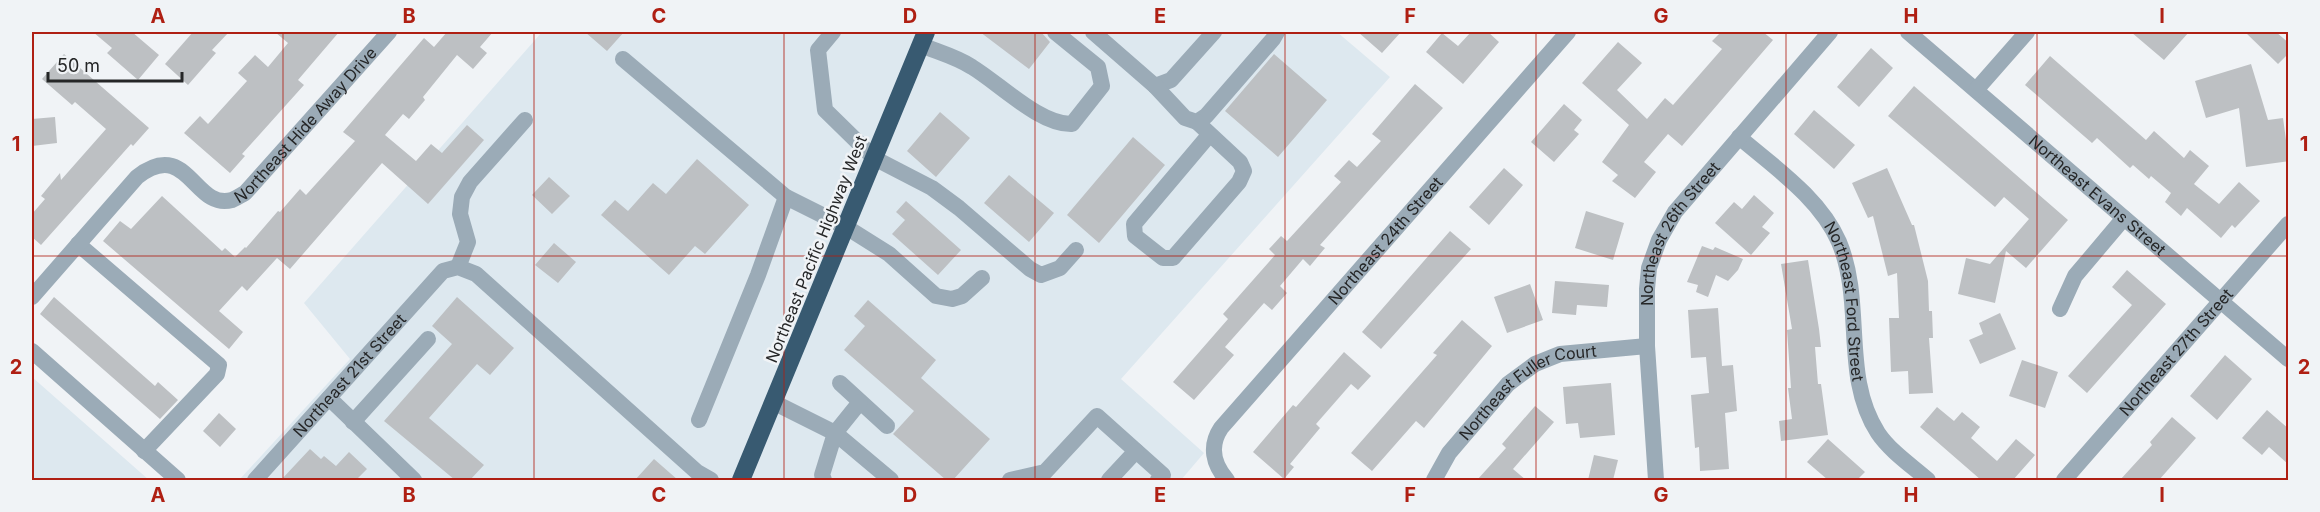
<svg xmlns="http://www.w3.org/2000/svg" width="2320" height="512" font-family="Inter,sans-serif">
<rect width="100%" height="100%" fill="#f0f3f6"/>
<path fill="#dde8ef" d="M542,32H1337L1390,77L1121,379L1204,453L1181,480H239L350,359L304,303Z
M32,377L149,480H32Z"/>
<path fill="#bdc0c3" d="M93,32H132L159,55L138,80L107,53L112,48Z
M193,32H229L212,50L216,53L188,85L165,64Z
M275,32H339L298,80L304,85L242,154L245,156L230,173L184,133L200,116L208,124L247,81L238,73L255,55L268,67L288,43Z
M447,32H493L480,47L487,53L473,69L457,55L423,97L425,100L409,119L403,114L385,135L416,161L431,144L442,153L467,125L484,140L428,204L382,163L290,269L277,258L247,291L242,286L219,311L243,332L229,349L103,241L120,221L131,229L162,196L222,251L225,248L235,257L245,247L246,248L278,211L280,212L300,189L306,195L355,141L343,132L424,38L434,47Z
M585,32H624L607,51Z
M980,32H1041L1050,42L1029,69Z
M1358,32H1401L1382,53Z
M1471,32H1488L1499,42L1463,84L1426,52L1442,33L1458,46Z
M1721,32H1763L1773,40L1682,146L1668,134L1644,162L1656,172L1635,198L1612,181L1618,175L1602,162L1629,125L1582,83L1618,42L1642,63L1617,90L1647,119L1665,98L1673,105L1722,49L1712,41Z
M2131,32H2189L2164,60Z
M2245,32H2276L2289,43V53L2278,64Z
M1871,48L1893,68L1859,107L1837,87Z
M64,54L149,128L133,146L131,144L41,245L32,237V214L45,199L41,196L60,173L61,180L106,129L75,102L72,105L42,79Z
M1274,54L1327,100L1278,157L1225,111Z
M2050,56L2146,140L2154,131L2184,158L2190,150L2209,166L2194,184L2219,204L2239,182L2260,201L2235,228L2232,225L2221,238L2187,208L2181,216L2165,202L2171,193L2151,176L2149,179L2133,165L2130,168L2097,138L2092,143L2025,85Z
M2251,64L2268,120L2283,118L2286,140H2289V161L2246,167L2239,108L2206,118L2195,81Z
M1415,84L1443,108L1320,245L1325,248L1310,266L1303,259L1280,286L1287,293L1272,310L1264,303L1225,347L1234,355L1194,400L1173,382L1228,319L1223,314L1275,255L1269,249L1281,236L1287,241L1341,182L1334,176L1349,160L1357,167L1381,141L1372,134Z
M1914,86L2068,220L2026,268L2006,251L1995,303L1958,294L1966,258L1990,264L2029,219L2004,197L1995,207L1888,116Z
M1564,104L1582,120L1574,130L1579,134L1554,162L1531,142Z
M1814,110L1855,145L1834,169L1794,134Z
M940,112L970,138L936,177L907,151Z
M55,117L57,143L32,146V119Z
M1133,137L1165,165L1099,243L1067,215Z
M697,159L749,205L705,254L695,246L669,275L601,215L615,200L628,211L653,183L666,194Z
M1504,168L1523,185L1489,225L1469,207Z
M1887,168L1912,225H1914L1928,281L1929,311H1932L1933,338H1929L1933,393L1909,394L1908,371L1891,372L1889,318H1899L1897,273L1888,276L1873,216L1868,218L1852,183Z
M1009,175L1054,213L1029,242L984,203Z
M549,177L570,196L552,214L532,195Z
M1754,195L1774,213L1762,227L1770,233L1751,255L1715,223L1734,202L1742,209Z
M906,201L961,250L938,275L892,234L905,220L896,212Z
M1586,211L1624,223L1613,260L1575,248Z
M1450,231L1471,249L1381,349L1362,332Z
M554,243L576,262L558,283L535,265Z
M1702,246L1713,250L1715,247L1743,259L1738,270L1728,281L1716,275L1708,297L1696,292L1698,285L1687,282Z
M1808,260L1819,329L1821,347H1815L1818,384H1821L1828,435L1781,441L1779,421L1792,419L1788,388H1791L1787,330L1792,329L1781,264Z
M2127,270L2166,304L2087,393L2068,376L2132,305L2112,287Z
M1555,281L1609,285L1607,307L1577,305L1576,315L1552,313Z
M1530,284L1543,320L1507,333L1494,297Z
M54,297L155,386L158,382L178,400L160,419L40,314Z
M457,297L514,348L490,375L477,364L429,418L484,465L470,480H455L384,421L452,344L432,326Z
M868,300L936,360L921,378L990,439L953,480H946L893,434L914,411L844,350L865,326L854,316Z
M1718,308L1722,366L1733,365L1737,411L1725,413L1729,469L1700,471L1699,447L1695,448L1691,395L1709,393L1706,357L1691,358L1688,310Z
M2000,313L2016,349L1980,364L1969,340L1983,334L1979,323Z
M1462,320L1492,346L1424,428L1416,421L1372,471L1351,453L1437,355L1433,353Z
M1344,352L1371,376L1358,390L1351,384L1316,424L1320,428L1290,464L1294,467L1284,479L1253,452L1293,405L1296,407Z
M2225,355L2252,379L2217,420L2190,396Z
M2022,360L2058,372L2045,408L2009,396Z
M1611,383L1615,435L1580,438L1578,423L1566,424L1563,387Z
M1535,406L1554,422L1513,469L1526,480H1477L1506,448L1502,444Z
M1937,407L1954,421L1962,412L1980,427L1971,438L1997,461L2016,439L2035,455L2013,480H1981L1920,427Z
M2267,410L2289,429V465L2269,447L2262,455L2242,438Z
M219,413L236,429L220,447L203,431Z
M2172,417L2196,438L2159,480H2120L2152,445L2150,442Z
M1828,439L1865,472L1857,480H1828L1807,462Z
M310,449L321,459L324,456L336,466L349,452L367,469L356,480H281Z
M1594,455L1618,460L1613,480H1588Z
M654,459L678,480H635Z"/>
<g fill="none" stroke-linecap="round" stroke-linejoin="round">
<g stroke="#9babb7" stroke-width="16">
<path d="M833,32L818,50L825,110L874,158L932,188L959,208L1030,269L1041,275L1060,268L1076,250"/>
<path d="M1093,32L1155,86L1171,80L1214,32"/>
<path id="s1" d="M1908,32L2288,359"/>
<path d="M921,45C938,52 957,57 972,67C1000,84 1040,125 1072,124L1102,86L1098,67L1055,32"/>
<path d="M623,59L786,197L846,227L889,254L936,296L952,299L962,296L982,278"/>
<path d="M1155,86L1185,118L1197,122L1206,116L1273,39L1277,32"/>
<path d="M1976,90L2027,32"/>
<path d="M1197,122L1240,162L1244,171L1239,182L1173,258H1163L1135,236L1134,224L1210,134"/>
<path id="s2" d="M1739,137C1774,167 1820,198 1839,242C1865,304 1841,376 1878,433C1890,451 1912,466 1928,480"/>
<path d="M78,244L219,365L217,374L144,451"/>
<path d="M458,267L468,242L460,214L462,197L470,182L525,120"/>
<path id="s3" d="M32,297L137,177C188,137 194,211 232,200C237,198 241,195 245,193L389,32"/>
<path d="M2060,309L2075,276L2124,218"/>
<path d="M32,351L178,480"/>
<path d="M840,383L887,426"/>
<path d="M329,398L414,480"/>
<path d="M773,402L835,433L891,480"/>
<path d="M699,420L758,275L786,197"/>
<path d="M353,422L428,339"/>
<path id="s4" d="M255,480L443,271L458,267L476,274L697,472L711,480"/>
<path d="M824,480L822,475L835,433L860,402"/>
<path d="M1010,480L1045,472L1097,416L1163,475L1158,480"/>
<path d="M1109,480L1136,451"/>
<path id="s5" d="M1227,480C1213,464 1209,446 1221,428L1568,32"/>
<path id="s6" d="M1434,480L1449,453L1508,384L1535,364L1560,354L1647,346"/>
<path id="s7" d="M1656,480L1647,346V289L1649,268L1659,240L1675,212L1830,32"/>
<path id="s8" d="M2064,480L2288,224"/>
</g>
<path stroke="#385a71" stroke-width="18" d="M741,480L926,32"/>
</g>
<path fill="none" stroke="#af1f13" stroke-width="1.5" stroke-opacity="0.55" d="M283,32V480M534,32V480M784,32V480M1035,32V480M1285,32V480M1536,32V480M1786,32V480M2037,32V480M32,256H2288"/>
<g text-anchor="middle" dominant-baseline="central" stroke-width="5" stroke-linejoin="round" paint-order="stroke">
<g font-size="16" fill="#252627" stroke="#f0f3f6">
<text stroke="none"><textPath href="#s3" startOffset="375">Northeast Hide Away Drive</textPath></text>
<text stroke="none"><textPath href="#s1" startOffset="250">Northeast Evans Street</textPath></text>
<text stroke="none"><textPath href="#s7" startOffset="256">Northeast 26th Street</textPath></text>
<text stroke="none"><textPath href="#s5" startOffset="306">Northeast 24th Street</textPath></text>
<text transform="translate(816 249) rotate(-68)">Northeast Pacific Highway West</text>
<text stroke="none"><textPath href="#s2" startOffset="206">Northeast Ford Street</textPath></text>
<text stroke="none"><textPath href="#s8" startOffset="170">Northeast 27th Street</textPath></text>
<text stroke="none"><textPath href="#s4" startOffset="141">Northeast 21st Street</textPath></text>
<text stroke="none"><textPath href="#s6" startOffset="135">Northeast Fuller Court</textPath></text>
</g>
</g>
<rect width="2320" height="512" fill="none" stroke="#f0f3f6" stroke-width="66"/>
<path d="M48 72v9h134v-9" fill="none" stroke="#252627" stroke-width="3"/>
<text x="57" y="72" font-size="18" fill="#252627" stroke="#f0f3f6" stroke-width="4.5" paint-order="stroke">50 m</text>
<rect x="33" y="33" width="2254" height="446" fill="none" stroke="#af1f13" stroke-width="2"/>
<g font-size="20" text-anchor="middle" font-weight="bold" fill="#af1f13">
<text x="158" y="23">A</text>
<text x="409" y="23">B</text>
<text x="659" y="23">C</text>
<text x="910" y="23">D</text>
<text x="1160" y="23">E</text>
<text x="1410" y="23">F</text>
<text x="1661" y="23">G</text>
<text x="1911" y="23">H</text>
<text x="2162" y="23">I</text>
<text x="16" y="151">1</text>
<text x="2304" y="151">1</text>
<text x="16" y="374">2</text>
<text x="2304" y="374">2</text>
<text x="158" y="502">A</text>
<text x="409" y="502">B</text>
<text x="659" y="502">C</text>
<text x="910" y="502">D</text>
<text x="1160" y="502">E</text>
<text x="1410" y="502">F</text>
<text x="1661" y="502">G</text>
<text x="1911" y="502">H</text>
<text x="2162" y="502">I</text>
</g>
</svg>
